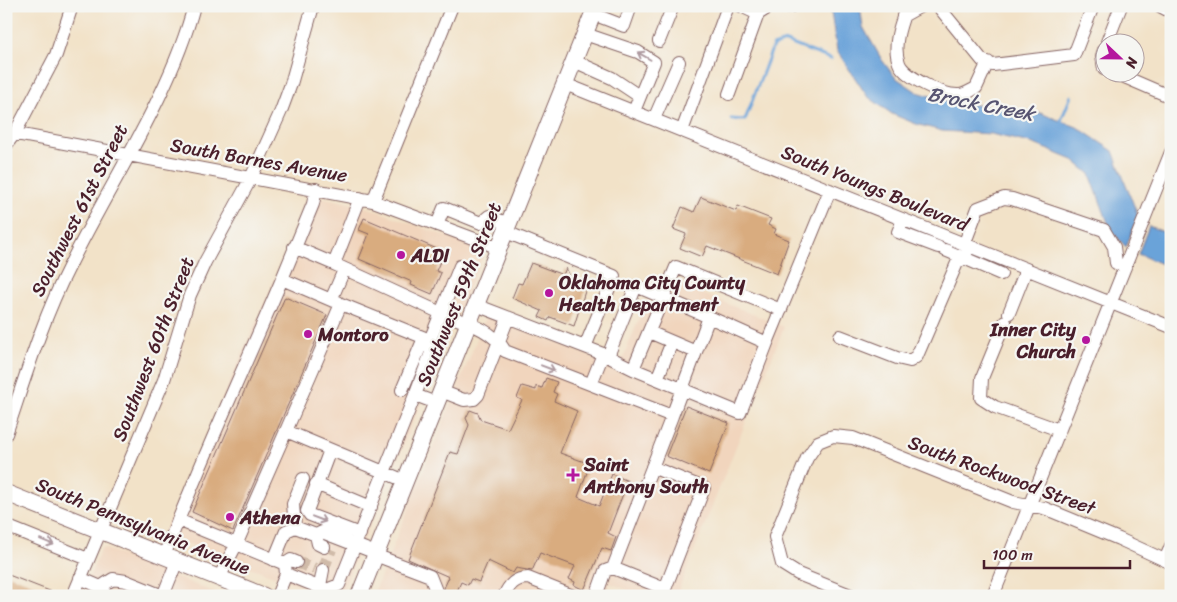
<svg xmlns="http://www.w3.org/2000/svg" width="1177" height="602" font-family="Sriracha,sans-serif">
<rect width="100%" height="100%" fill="#f6f6f2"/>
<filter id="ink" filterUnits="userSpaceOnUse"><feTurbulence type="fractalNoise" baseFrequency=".02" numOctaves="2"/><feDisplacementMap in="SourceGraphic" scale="10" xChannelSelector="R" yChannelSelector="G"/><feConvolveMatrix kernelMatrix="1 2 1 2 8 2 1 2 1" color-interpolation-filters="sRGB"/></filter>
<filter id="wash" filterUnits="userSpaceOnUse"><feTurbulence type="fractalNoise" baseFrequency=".0096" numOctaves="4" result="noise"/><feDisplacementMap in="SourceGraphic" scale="20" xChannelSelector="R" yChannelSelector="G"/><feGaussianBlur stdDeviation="1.12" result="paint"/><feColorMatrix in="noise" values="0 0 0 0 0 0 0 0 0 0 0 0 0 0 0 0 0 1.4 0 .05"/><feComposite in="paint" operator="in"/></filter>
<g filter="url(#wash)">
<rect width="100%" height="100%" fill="#f2e2c8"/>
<path fill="#f1d5bd" d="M312,195L366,207L476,247L483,255L340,596H326L163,534Z
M657,275L784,327L676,596H642L610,583L604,596H373L487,314L619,368Z
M102,547L223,596H81Z"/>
<path fill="#6aa3d9" stroke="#5a6182" d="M830,6H860L863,27L882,60L895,77L917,92L951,102L1040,113L1077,127L1113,151L1138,216L1126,247L1111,231L1090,174L1073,160L1034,144L991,134L942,131L916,124L892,114L867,96L837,51Z
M1149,226L1171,235V268L1138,254Z"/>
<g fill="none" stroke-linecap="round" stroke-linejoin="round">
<path stroke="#6aa3d9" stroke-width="3" d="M731,119L745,120L773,46L786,42L831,59
M1060,123L1071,96"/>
</g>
<g id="blocks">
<path fill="#d9ac7f" d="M701,197L736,211L738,206L771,219L768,225L776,229L774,234L789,240L777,274L707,246L702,257L680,248L686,234L673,229L682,207L694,212Z
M364,218L444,252L436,271L441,273L432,294L411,285L412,282L359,259L369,234L359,230Z
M531,263L563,275L566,268L573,282L586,288L574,326L550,317L548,321L539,317L542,311L512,298L518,283L522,284Z
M285,297L327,315L233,531L192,512Z
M546,378L557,382L553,392L557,394L554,401L577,411L560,453L590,464L578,497L599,506L612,474L628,481L608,533L616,537L611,551L602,548L584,590L574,585L575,582L569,579L575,566L540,553L532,571L516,568L513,573L488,561L479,582L471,579L468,585L461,582L455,596H446L444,588L449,577L408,559L450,452L458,454L469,425L466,418L470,410L478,413L481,420L508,429L522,400L517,398L522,386L536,390V386L542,388Z
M686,406L729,423L709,474L666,456Z
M6,574L60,595V596H6Z"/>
</g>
</g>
<g filter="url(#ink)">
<use href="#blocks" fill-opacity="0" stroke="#856362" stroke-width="1"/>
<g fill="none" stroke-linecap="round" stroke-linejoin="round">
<path stroke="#d0bba9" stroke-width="12" stroke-dasharray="12 6" stroke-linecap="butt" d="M296,562L315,569
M323,570L331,549"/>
<g stroke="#856362" stroke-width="14">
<path id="minor" d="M907,6C901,23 892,45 899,63C904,77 944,96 959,95C965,95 971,90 976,88L988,62
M938,6L982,60L993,65L1074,55L1093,6
M1160,6L1171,12
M593,14L624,26L631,6
M758,14L769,7L791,6
M903,16L921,6
M585,34L638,52L654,62L634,111
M659,41L673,6
M1107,42L1121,6
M1104,50L1102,56L1104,69
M574,61L612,78L639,96
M1113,72L1171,97
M565,84L1171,327
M729,94L758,14L741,6
M654,119L679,62
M682,131L728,6
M6,132L373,201L499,248
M6,145L15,133L56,55L72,6
M360,198L334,264L441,313L430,340
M373,201L452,6
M903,220L898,232L938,247
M437,225L444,208L481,223L489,216L509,224
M964,245L978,208L1004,198L1012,199L1104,230L1114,247L1116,263L1125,267
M294,247L334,264
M967,251L964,258L1001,274
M460,266L441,313C464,322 492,328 505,351L672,416L709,317L767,343L830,190
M282,279L313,204L316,189
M338,302L331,300L344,270
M476,305L585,347L614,276L506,232
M1009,313L1026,270
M1005,322L982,378L981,398L995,407L1059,430
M649,332L696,352
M840,336L897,358L910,361L917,356L957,263L964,258L945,250
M585,347L603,354L591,384
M603,354L633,369L676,267L781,310
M608,356L636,286L709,317
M633,369L740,413L767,343
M657,379L672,342
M402,390L424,338
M441,391L464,400L474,399L478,395L508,318
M286,431L341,304L430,340L431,353L415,395
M6,434C25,378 42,320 69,267C110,183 170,96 194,6
M330,450L307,511L310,515L360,534
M316,484L371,507
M178,520L285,564L286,574L326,590L339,585L415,395L436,403
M6,526L88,559
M295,527L293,504L303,479
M316,535L318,544L324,547
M375,555L430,576L438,596
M164,556C200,462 243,371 282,279L331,300
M274,560L286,531L295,527L316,535L322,532L376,553
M1165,560L1171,546
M285,564L291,560L296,562
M613,568L665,589L704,488L652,467
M80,578L103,588
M219,578L236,545L286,431L405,481
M73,596L164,380L190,295L205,262L251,178L281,111L291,84L313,6
M101,596L105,584L113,579L126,581L163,596
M163,596L177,561
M277,596L286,574
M318,596L323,570
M504,596C509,585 515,578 528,578L573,596
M596,596L605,571L613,568L672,416
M853,596L798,574L782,564L775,537L807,458L818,442L833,436L853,438L1013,502L1044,508L1119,539L1171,563
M993,596L1171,152"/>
</g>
<g stroke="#856362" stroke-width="18">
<path id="major" d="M6,493L264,596
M359,596L596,6"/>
</g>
<use href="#minor" stroke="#fff" stroke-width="12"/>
<use href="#major" stroke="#fff" stroke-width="16"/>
</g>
<defs><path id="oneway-shaft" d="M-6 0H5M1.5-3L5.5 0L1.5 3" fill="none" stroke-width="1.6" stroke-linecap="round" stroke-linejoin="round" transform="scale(1.25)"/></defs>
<g stroke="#ae9aa0">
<use href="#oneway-shaft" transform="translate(644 56) rotate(-150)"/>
<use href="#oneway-shaft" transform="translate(548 368) rotate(21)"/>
<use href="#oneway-shaft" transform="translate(319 519) rotate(21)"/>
<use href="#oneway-shaft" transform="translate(47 542) rotate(22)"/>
</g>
</g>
<g fill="#b5179e" stroke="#f6f6f2" stroke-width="2">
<circle cx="401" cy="255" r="5"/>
<circle cx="549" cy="293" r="5"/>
<circle cx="308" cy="334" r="5"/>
<circle cx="1086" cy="340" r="5"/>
<path d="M570.5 467.5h5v5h5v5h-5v5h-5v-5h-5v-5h5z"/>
<circle cx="230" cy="517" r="5"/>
</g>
<g text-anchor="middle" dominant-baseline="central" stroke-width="4.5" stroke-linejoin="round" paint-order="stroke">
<g font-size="19" fill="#4a1f2b" stroke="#f6f6f2">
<text transform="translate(259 160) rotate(10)">South Barnes Avenue</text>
<text transform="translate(875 188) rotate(22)">South Youngs Boulevard</text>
<text transform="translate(79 210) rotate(-63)">Southwest 61st Street</text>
<text transform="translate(459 294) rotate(-68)">Southwest 59th Street</text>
<text transform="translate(153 349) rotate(-69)">Southwest 60th Street</text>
<text transform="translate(1002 475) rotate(20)">South Rockwood Street</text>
<text transform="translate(143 526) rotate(22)">South Pennsylvania Avenue</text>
</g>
<g font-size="19" font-weight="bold" fill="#4a1f2b" stroke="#f6f6f2" text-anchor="start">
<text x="411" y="255">ALDI</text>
<text x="559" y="282">Oklahoma City County<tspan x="559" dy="22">Health Department</tspan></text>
<text x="1076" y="329" text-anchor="end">Inner City<tspan x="1076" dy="22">Church</tspan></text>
<text x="318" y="334">Montoro</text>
<text x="584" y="464">Saint<tspan x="584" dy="22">Anthony South</tspan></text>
<text x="240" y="517">Athena</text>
</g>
<g font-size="20" font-style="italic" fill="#575471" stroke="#f6f6f2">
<text transform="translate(981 104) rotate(11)">Brock Creek</text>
</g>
</g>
<rect width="1177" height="602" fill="none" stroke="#f6f6f2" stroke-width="25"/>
<g transform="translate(1120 58) rotate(112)"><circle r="24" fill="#f6f6f2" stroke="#b1a0a2"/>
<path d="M0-4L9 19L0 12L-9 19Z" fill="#b5179e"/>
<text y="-8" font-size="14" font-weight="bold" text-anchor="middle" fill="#4a1f2b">N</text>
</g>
<path d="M984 560v8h146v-8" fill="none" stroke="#4a1f2b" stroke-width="2.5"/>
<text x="992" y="560" font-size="15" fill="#4a1f2b" stroke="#f6f6f2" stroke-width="4" paint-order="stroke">100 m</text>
</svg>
